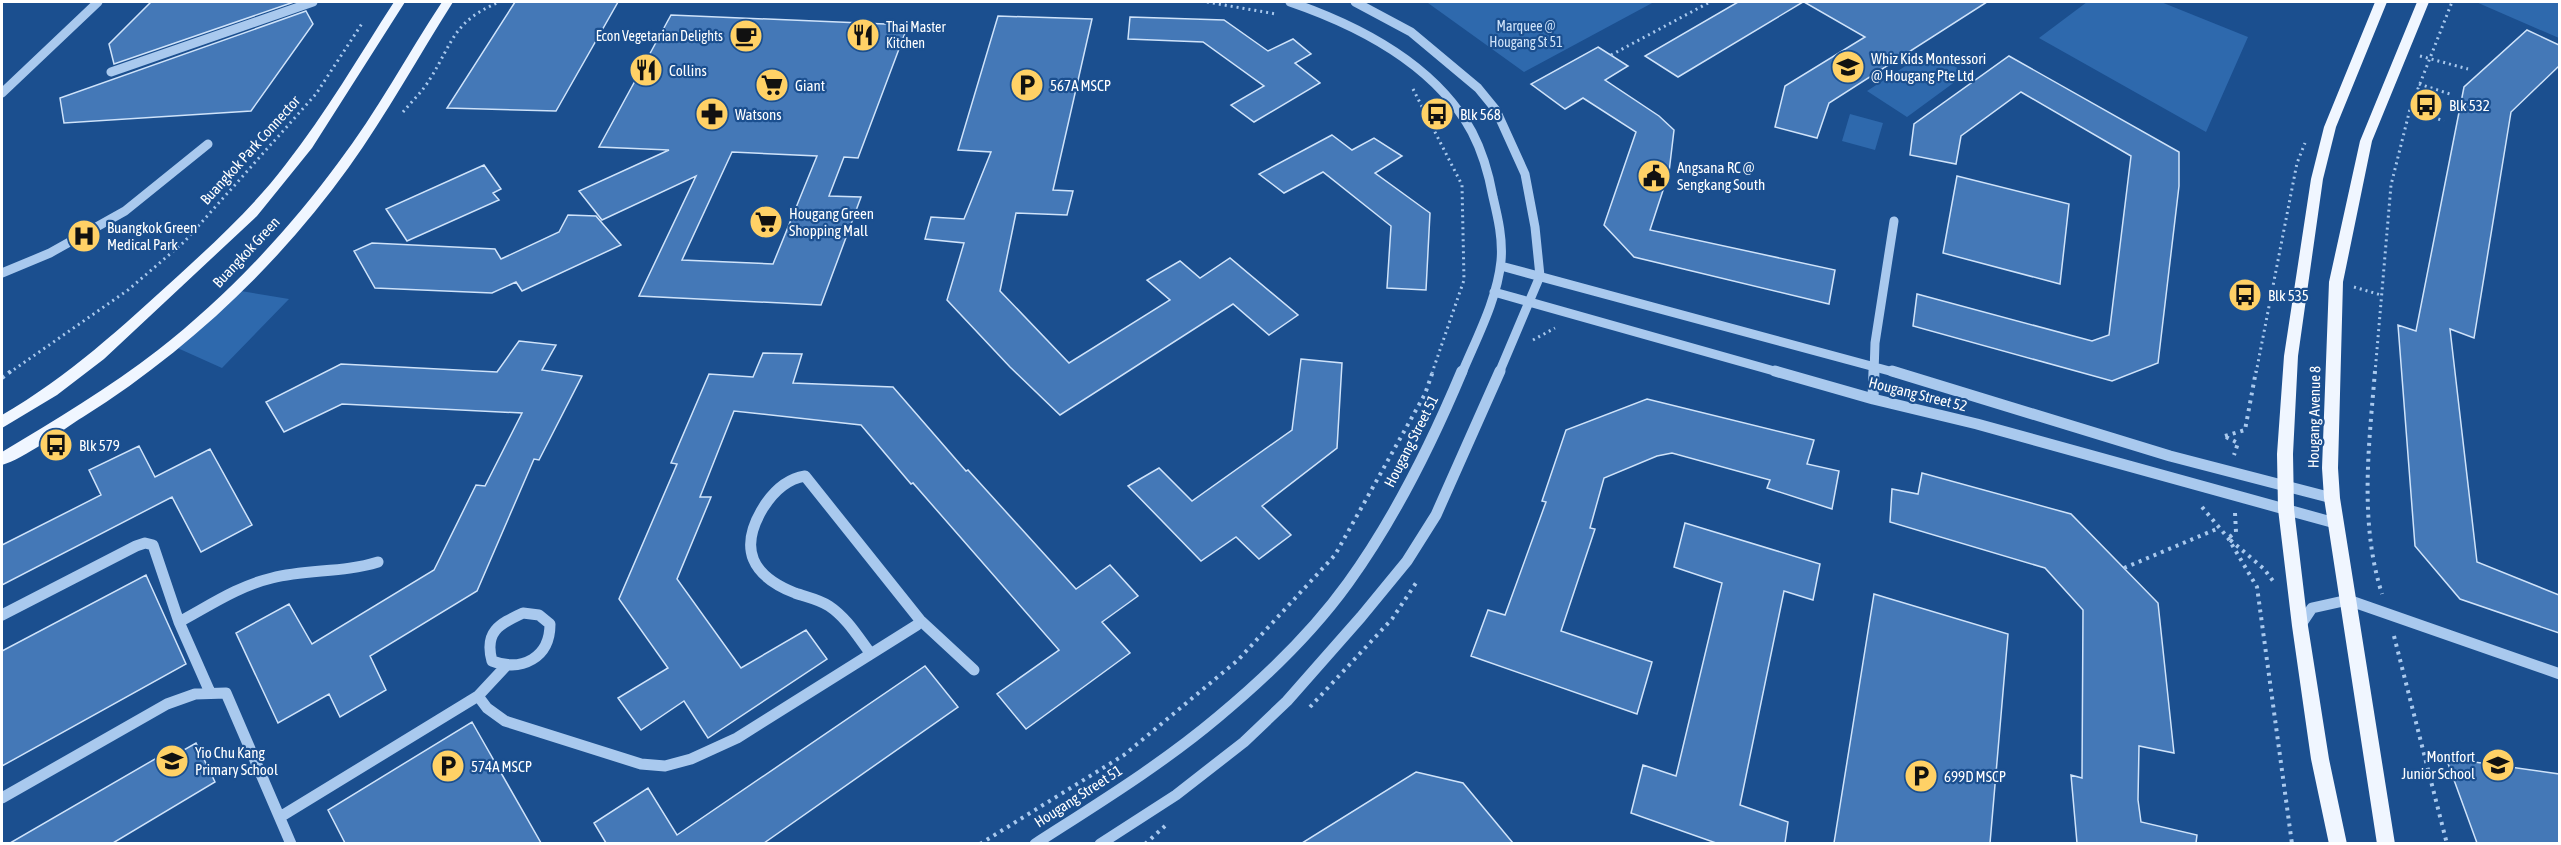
<svg xmlns="http://www.w3.org/2000/svg" width="2561" height="845" font-family="'Asap Condensed',sans-serif">
<rect width="100%" height="100%" fill="#1b4f8f"/>
<path fill="#2e69ad" d="M1430,2H1654L1524,72L1428,3Z
M2087,2H2161L2248,37L2206,132L2039,38Z
M2476,2H2559V38Z
M1927,52L1967,73L1907,117L1867,91Z
M1850,114L1883,123L1875,150L1842,141Z
M235,290L289,299L222,368L173,346Z"/>
<path fill="#4478b7" stroke="#cfe3fa" stroke-width="1.5" fill-rule="evenodd" d="M151,2H294L114,64L109,44Z
M515,2H618L556,111L447,108Z
M1738,2H1803L1678,77L1645,56Z
M1804,2H1987L1829,103L1817,138L1775,127L1785,86L1865,37Z
M306,11L313,24L251,111L64,123L60,98Z
M671,15L908,25L858,158L844,157L829,196L861,197L821,305L639,296L696,176L602,220L579,191L669,150L599,147ZM732,152L817,156L773,264L682,260Z
M998,16L1092,19L1053,190L1073,191L1067,215L1016,213L1000,291L1069,363L1170,300L1147,280L1180,261L1200,278L1230,258L1298,315L1269,335L1233,304L1060,415L1010,367L947,300L964,243L925,239L931,217L964,219L991,152L958,150Z
M1130,17L1224,20L1268,51L1293,39L1311,54L1295,63L1320,83L1254,122L1231,105L1264,86L1203,42L1128,39Z
M2527,30L2559,45V66L2511,112L2474,338L2450,329L2477,562L2559,595V633L2460,599L2415,546L2398,325L2416,331L2464,87Z
M1598,47L1628,66L1605,80L1659,116L1674,130L1669,172L1650,230L1835,270L1829,304L1634,257L1604,225L1636,132L1583,98L1565,109L1531,84Z
M2009,56L2179,152V186L2158,363L2112,381L1913,326L1917,294L2092,341L2109,335L2131,156L2021,92L1961,136L1956,164L1910,155L1914,124Z
M1332,135L1352,150L1374,138L1402,156L1375,173L1430,213L1426,290L1387,288L1391,226L1323,172L1284,193L1259,174Z
M484,165L501,189L493,193L499,200L407,241L386,209Z
M1957,176L2069,204L2060,284L1943,253Z
M568,215L596,216L621,245L522,291L516,282L492,293L375,288L354,251L372,243L495,249L501,259L559,232Z
M519,341L556,345L542,370L582,376L539,460L534,459L477,591L370,656L386,690L340,717L329,694L278,723L236,633L289,604L312,644L434,570L476,485L485,486L522,413L342,404L284,432L266,402L341,364L497,372Z
M763,353L802,354L793,383L893,387L966,471L968,470L1076,589L1110,565L1138,596L1102,622L1130,653L1026,729L997,694L1059,650L913,483L911,484L861,425L734,411L700,497H711L677,579L741,668L806,630L827,659L708,738L684,701L641,730L618,698L668,668L619,599L677,464L671,463L709,374L753,377Z
M1301,359L1342,363L1337,448L1262,506L1291,535L1259,559L1236,537L1201,561L1128,486L1159,468L1192,501L1292,430Z
M1647,399L1814,440L1807,464L1839,471L1832,509L1767,488L1770,480L1672,453L1657,456L1604,478L1590,528L1595,529L1561,631L1652,662L1637,714L1471,656L1488,610L1505,615L1546,502L1542,501L1566,430Z
M139,446L155,477L210,449L252,525L201,552L172,497L2,585V545L101,495L89,470Z
M1922,473L2071,514L2158,603L2174,753L2139,746L2138,800L2141,822L2197,835L2196,843H2077L2071,775L2082,778L2083,610L2045,568L1890,522L1892,489L1918,494Z
M1685,523L1820,564L1813,600L1784,591L1740,805L1788,822L1785,843H1716L1631,813L1643,765L1676,776L1722,583L1674,567Z
M146,575L186,664L2,766V651Z
M1874,594L2008,634L1990,843H1834Z
M925,666L958,707L764,843H606L594,823L648,788L677,835Z
M472,722L541,843H345L328,810Z
M196,743L215,782L113,843H10L174,748L177,754Z
M2446,758L2559,774V843H2477Z
M1416,772L1463,783L1513,843H1302Z"/>
<g fill="none" stroke-linecap="round" stroke-linejoin="round">
<path stroke="#a9c9ee" stroke-width="3" stroke-dasharray="2 4" stroke-linecap="butt" d="M1207,2L1276,14
M1611,55L1710,2
M2420,56L2468,69
M2419,84L2450,94
M1413,89L1462,185L1464,280L1432,373
M2410,109L2444,121
M403,112C412,101 423,91 430,79C454,40 453,22 499,2
M2354,287L2381,295
M1533,340L1555,328
M9,373L128,290L184,242L316,94L363,22
M2256,373L2297,163L2305,143
M2375,373L2391,185L2410,109L2452,2"/>
<path stroke="#a9c9ee" stroke-width="4" stroke-dasharray="3 5" stroke-linecap="butt" d="M2375,371C2369,445 2359,522 2382,594
M2,378L11,371
M2225,436L2245,430L2256,371
M2226,437L2238,443L2234,455
M2202,507L2228,538L2257,587L2292,844
M2235,513L2236,532L2228,538L2264,569L2273,581
M2124,568L2219,528
M2394,636L2447,844
M1310,707L1392,619L1416,583
M980,844L1124,755L1238,660L1335,555L1425,394L1433,371
M1145,844L1165,826"/>
<path stroke="#a9c9ee" stroke-width="9" d="M1290,2C1360,26 1435,64 1472,132C1483,153 1489,175 1493,197C1498,218 1503,239 1501,261C1497,300 1477,337 1462,373
M1355,2L1411,32L1478,88L1496,110L1525,174L1535,227L1540,276L1499,373
M111,72L313,2
M2,93L98,2
M1501,266L1897,373
M2,273L50,253L125,211L208,144
M1494,292L1781,373
M1874,373L1875,343L1894,221"/>
<path stroke="#a9c9ee" stroke-width="11" d="M1775,371L1873,399L1977,424L2335,523
M1892,371L2170,456L2332,498
M1873,399L1874,371
M523,613L539,615L550,624C550,658 522,672 492,661C484,632 499,624 523,613Z
M2,615L136,546L145,543L153,545L179,622L209,690
M179,622C209,606 238,586 272,578C307,569 343,573 378,562
M2300,626L2312,608L2348,600L2560,674
M871,654C858,637 847,618 829,606C818,599 806,597 795,593C752,576 738,549 763,508C773,492 786,479 805,476L920,620L974,670
M478,696L487,708L505,721L641,764L665,766L691,759L737,738L917,625L920,620
M2,798L167,704L195,694L226,693L291,844
M280,817L478,696L506,666
M1035,844C1097,804 1161,765 1218,717C1265,678 1312,633 1348,583C1395,518 1431,445 1462,371
M1100,844L1176,795L1244,742L1287,701L1361,617L1407,561L1436,515L1500,371"/>
<path fill="#f0f6ff" fill-rule="evenodd" d="M394,2H405L312,148L257,216L104,359L57,395L2,428V415C68,377 123,326 179,275C217,240 255,205 286,164C326,113 359,56 394,2Z
M442,2H453C418,57 387,114 349,167C278,266 186,352 83,417C62,430 24,459 2,465V452C55,420 109,388 158,350C226,297 287,232 338,163C377,112 407,55 442,2Z
M2375,2H2387L2336,127L2323,179L2298,356L2293,454L2294,509L2308,626L2329,759L2347,844H2329L2311,759L2292,626L2278,509L2277,454L2284,356L2311,179L2324,127Z
M2417,2H2429L2372,141L2343,282L2338,468L2340,498L2395,844H2377L2324,498L2322,468L2329,282L2360,141Z"/>
</g>
<defs>
<g id="restaurant-disc" transform="scale(1.725)"><circle r="9.5" fill="#ffd166" stroke="#1b4f8f"/><path d="M-5-6h1v4h1v-4h1v4h1v-4h1v5L-1.5 .5V6h-2V.5L-5-1ZM5-6V6H3V1.5H1.5Q1.5-4 5-6Z" fill="#111"/></g>
<g id="cafe-disc" transform="scale(1.725)"><circle r="9.5" fill="#ffd166" stroke="#1b4f8f"/><path d="M-5.5-4.5H6V0H3Q3 3.5 0 3.5H-2.5Q-5.5 3.5-5.5 0ZM3-3.2v2h1.7v-2ZM-6 4.5H4V6H-6Z" fill="#111"/></g>
<g id="school-disc" transform="scale(1.725)"><circle r="9.5" fill="#ffd166" stroke="#1b4f8f"/><path d="M0-5L7-2L0 1L-7-2ZM-4 1L0 2.5L4 1V4Q0 6-4 4Z" fill="#111"/></g>
<g id="supermarket-disc" transform="scale(1.725)"><circle r="9.5" fill="#ffd166" stroke="#1b4f8f"/><path d="M-6-5.5h2.5l.6 2H6L4.5 2H-2.5L-4.4-4H-6ZM-1.5 3.2a1.3 1.3 0 1 0 .1 0ZM3 3.2a1.3 1.3 0 1 0 .1 0Z" fill="#111"/></g>
<g id="parking-disc" transform="scale(1.725)"><circle r="9.5" fill="#ffd166" stroke="#1b4f8f"/><path d="M-3.5-5.5H1a3.5 3.5 0 0 1 0 7H-1V5.5H-3.5ZM-1-3.4V-.6H.8a1.4 1.4 0 0 0 0-2.8Z" fill="#111"/></g>
<g id="bus-disc" transform="scale(1.725)"><circle r="9.5" fill="#ffd166" stroke="#1b4f8f"/><path d="M-5-6H5V4H4V6H2V4H-2V6H-4V4H-5ZM-3.5-4V0h7V-4ZM-3.5 1.2v1.5H-2V1.2ZM2 1.2v1.5H3.5V1.2Z" fill="#111"/></g>
<g id="pharmacy-disc" transform="scale(1.725)"><circle r="9.5" fill="#ffd166" stroke="#1b4f8f"/><path d="M-2-6h4v4h4v4h-4v4h-4v-4h-4v-4h4Z" fill="#111"/></g>
<g id="civic-disc" transform="scale(1.725)"><circle r="9.5" fill="#ffd166" stroke="#1b4f8f"/><path d="M-.6-6.5H3V-4.5H.6V-3L4-1V1h2V6H-6V1h2V-1L-.6-3ZM-1.2 2.5V6h2.4V2.5Z" fill="#111"/></g>
<g id="hospital-disc" transform="scale(1.725)"><circle r="9.5" fill="#ffd166" stroke="#1b4f8f"/><path d="M-5-5h3v3.5h4V-5h3V5h-3V1.5h-4V5h-3Z" fill="#111"/></g>
</defs>
<g fill-rule="evenodd">
<use href="#restaurant-disc" x="863" y="35"/>
<use href="#cafe-disc" x="746" y="36"/>
<use href="#school-disc" x="1848" y="67"/>
<use href="#restaurant-disc" x="646" y="70"/>
<use href="#supermarket-disc" x="772" y="85"/>
<use href="#parking-disc" x="1027" y="85"/>
<use href="#bus-disc" x="2426" y="105"/>
<use href="#pharmacy-disc" x="712" y="114"/>
<use href="#bus-disc" x="1437" y="114"/>
<use href="#civic-disc" x="1654" y="176"/>
<use href="#supermarket-disc" x="766" y="222"/>
<use href="#hospital-disc" x="84" y="236"/>
<use href="#bus-disc" x="2245" y="295"/>
<use href="#bus-disc" x="56" y="445"/>
<use href="#school-disc" x="172" y="761"/>
<use href="#school-disc" x="2498" y="765"/>
<use href="#parking-disc" x="448" y="766"/>
<use href="#parking-disc" x="1921" y="776"/>
</g>
<g text-anchor="middle" dominant-baseline="central" stroke-width="4.5" stroke-linejoin="round" paint-order="stroke">
<g font-size="14" fill="#cfe3fa" stroke="#1b4f8f">
<text x="1526" y="26">Marquee @<tspan x="1526" dy="16">Hougang St 51</tspan></text>
</g>
<g font-size="14" fill="#fff" stroke="#1b4f8f" text-anchor="start">
<text x="886" y="27">Thai Master<tspan x="886" dy="16">Kitchen</tspan></text>
<text x="723" y="36" text-anchor="end">Econ Vegetarian Delights</text>
</g>
<g font-size="15" fill="#fff" stroke="#1b4f8f" text-anchor="start">
<text x="1871" y="58">Whiz Kids Montessori<tspan x="1871" dy="17">@ Hougang Pte Ltd</tspan></text>
<text x="669" y="70">Collins</text>
<text x="795" y="85">Giant</text>
<text x="1050" y="85">567A MSCP</text>
<text x="2449" y="105">Blk 532</text>
<text x="735" y="114">Watsons</text>
<text x="1460" y="114">Blk 568</text>
<text x="1677" y="167">Angsana RC @<tspan x="1677" dy="17">Sengkang South</tspan></text>
<text x="789" y="213">Hougang Green<tspan x="789" dy="17">Shopping Mall</tspan></text>
<text x="107" y="227">Buangkok Green<tspan x="107" dy="17">Medical Park</tspan></text>
<text x="2268" y="295">Blk 535</text>
<text x="79" y="445">Blk 579</text>
<text x="195" y="752">Yio Chu Kang<tspan x="195" dy="17">Primary School</tspan></text>
<text x="2475" y="756" text-anchor="end">Montfort<tspan x="2475" dy="17">Junior School</tspan></text>
<text x="471" y="766">574A MSCP</text>
<text x="1944" y="776">699D MSCP</text>
</g>
<g font-size="15" fill="#fff" stroke="#1b4f8f">
<text transform="translate(250 150) rotate(-48)">Buangkok Park Connector</text>
<text transform="translate(246 252) rotate(-47)">Buangkok Green</text>
<text transform="translate(1918 394) rotate(14)">Hougang Street 52</text>
<text transform="translate(2314 417) rotate(-89)">Hougang Avenue 8</text>
<text transform="translate(1411 441) rotate(-63)">Hougang Street 51</text>
<text transform="translate(1078 796) rotate(-33)">Hougang Street 51</text>
</g>
</g>
<rect width="2561" height="845" fill="none" stroke="#ffffff" stroke-width="6"/>
</svg>
